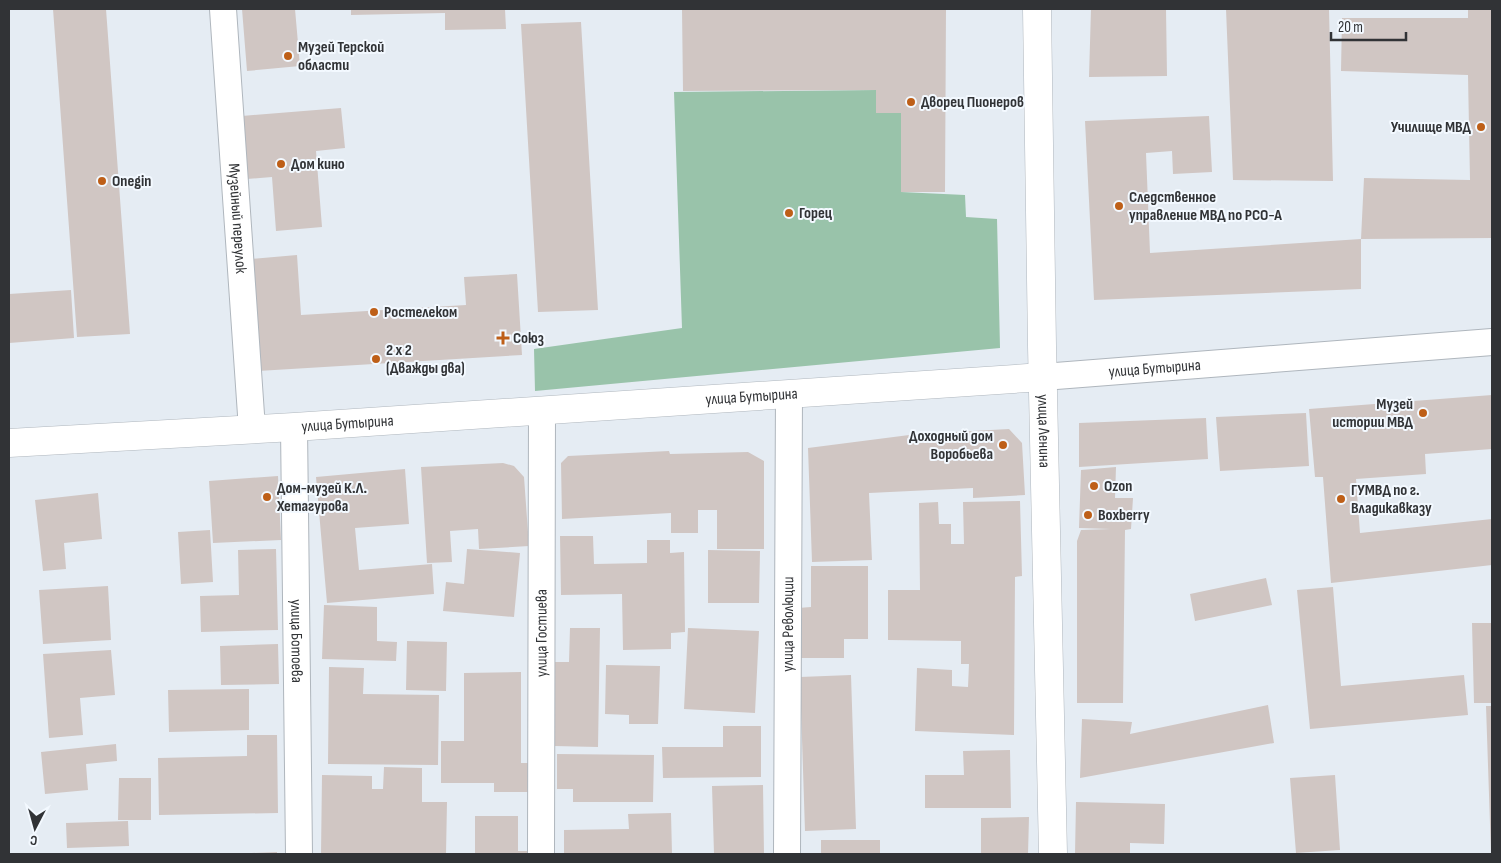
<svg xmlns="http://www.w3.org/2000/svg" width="1501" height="863" font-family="'Sofia Sans Condensed',sans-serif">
<rect width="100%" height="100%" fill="#e5ecf3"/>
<path fill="#99c3aa" d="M876,90V113H901V192L965,195L966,217L997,219L1000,348L535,391L534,349L682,328L674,92Z"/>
<path fill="#d0c6c3" d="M53,9H106L130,334L77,337Z
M242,9H295L300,66L247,71Z
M351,9H505L506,29L445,30V13L351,15Z
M682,9H946L945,192H901V113H876V90L683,91Z
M1091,9H1166L1167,76L1089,77Z
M1226,9H1329L1333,181L1233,180Z
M1468,9H1492V238L1361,239L1364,178L1470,180L1468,75L1341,71L1342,18H1468Z
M581,22L598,310L538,312L521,24Z
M341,108L345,148L316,151L322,227L276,231L272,177L247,179L242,116Z
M1209,116L1212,172L1173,174L1172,151L1146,153L1150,253L1361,239V289L1094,300L1085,121Z
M297,255L301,315L466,305L464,277L517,274L522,355L258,371L251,259Z
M71,290L74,338L9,343V294Z
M1492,395V449L1425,454L1426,474L1356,479L1360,533L1492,519V565L1331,583L1323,477H1315L1309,409Z
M1306,413L1309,466L1220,471L1216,417Z
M1206,418L1208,459L1079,467V423Z
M1009,429L1022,443L1025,495L973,498V488L869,493L872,560L812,562L808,448L917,434Z
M669,451L670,454L748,452L764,461V549H717V510H698V533H671V513L562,519L561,463L568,456Z
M503,463L514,466L524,477L529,546L479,549L478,529L450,531L452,562L427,563L421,467Z
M1116,467L1115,498H1133L1131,529L1125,530L1123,703H1077V541L1081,530L1111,529L1079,528L1081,470Z
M405,469L409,524L355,528L359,570L432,564L434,594L327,603L316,477Z
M278,476L281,540L213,543L209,481Z
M98,493L102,539L64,543L66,569L43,571L35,500Z
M1020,501L1022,576L1015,577L1014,735L915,731L917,668L952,670V686L968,687L969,664H961V641L888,640V590H920L919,503L938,502L939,524H951V544H964L963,502Z
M210,530L213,582L181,584L178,532Z
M560,536H593L594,564L647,563V540H670V553L684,552L685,632L671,633V649L623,650L622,594L561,595Z
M276,549L278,630L201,632L200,596L239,595L238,550Z
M467,549L520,553L514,617L443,611L446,582L464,584Z
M708,550L760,551L759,603H708Z
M811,566H868V639H844V658H798V608L811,607Z
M1266,578L1272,605L1195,621L1190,594Z
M108,586L111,640L43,644L39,590Z
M1333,587L1341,686L1464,675L1468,715L1310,729L1297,590Z
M324,605L377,607V641L397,642L396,661L322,659Z
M1472,623H1492V703H1474Z
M570,628H600L598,747L554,746L555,662H569Z
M688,628L759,631L755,713L684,709Z
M407,641L447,642L446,691L406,690Z
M278,644L279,684L221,685L220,646Z
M111,650L115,695L80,698L83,735L49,738L43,654Z
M606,665L660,666L658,724H629V715L605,714Z
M329,667L364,668L363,694L439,695L438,765L328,764Z
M521,672V763H529V792H494V783H441V741H464V673Z
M851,675L856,829L805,831L800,677Z
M249,689V730L169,732L168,690Z
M1268,705L1274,743L1080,778L1082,719L1132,722L1130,734Z
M1486,706H1492V854H1491Z
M723,726H761V777L663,778L662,747H723Z
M247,735H277L278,813L159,815L158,758L247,756Z
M116,744L117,761L86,764L88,790L45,794L41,752Z
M1010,750L1011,808H925V775H964L963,751Z
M557,754L654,755L653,802H573V789H557Z
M384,767L422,768V802H447L446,854H321L322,775L372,776V789H383Z
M1335,775L1340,850L1296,853L1290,778Z
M119,778H151V820H118Z
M763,785L764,854H714L712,786Z
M1076,802L1165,804L1164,844L1130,843V854H1075Z
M671,813L672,854H564V830L629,829L628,814Z
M475,816H518V851H528V854H475Z
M1029,817L1028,854H981V818Z
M128,821L129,846L67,848L66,823Z
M821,840H880V854H821Z
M277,852V854H251V853Z"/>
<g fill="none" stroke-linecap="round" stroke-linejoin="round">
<g stroke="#afb6bd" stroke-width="28">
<g id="minor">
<path id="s1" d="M223,9L252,429"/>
<path id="s2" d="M1043,377L1492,342"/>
<path id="s3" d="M294,427L299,854"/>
<path id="s4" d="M541,854L542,411"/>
<path id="s5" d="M787,854L789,394"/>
</g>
</g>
<g stroke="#afb6bd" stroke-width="29">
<g id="major">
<path id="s6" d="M1037,9L1042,346L1053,854"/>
<path id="s7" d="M9,443L294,427L1043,377"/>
</g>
</g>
<use href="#minor" stroke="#fff" stroke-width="26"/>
<use href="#major" stroke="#fff" stroke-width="28"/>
</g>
<g fill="#be5f18" stroke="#f3f9ff" stroke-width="2">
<circle cx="288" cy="56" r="5"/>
<circle cx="911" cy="102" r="5"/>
<circle cx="1481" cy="127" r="5"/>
<circle cx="281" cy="164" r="5"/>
<circle cx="102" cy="181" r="5"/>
<circle cx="1119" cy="206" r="5"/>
<circle cx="789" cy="213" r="5"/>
<circle cx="374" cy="312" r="5"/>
<path d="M500.5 330.5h5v5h5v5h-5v5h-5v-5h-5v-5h5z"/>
<circle cx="376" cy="359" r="5"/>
<circle cx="1423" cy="413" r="5"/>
<circle cx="1003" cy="445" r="5"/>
<circle cx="1094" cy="486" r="5"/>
<circle cx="267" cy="497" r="5"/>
<circle cx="1341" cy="499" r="5"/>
<circle cx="1088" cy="515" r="5"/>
</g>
<g text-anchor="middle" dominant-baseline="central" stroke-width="4" stroke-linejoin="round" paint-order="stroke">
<g font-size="16" font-weight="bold" fill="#313336" stroke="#f3f9ff" text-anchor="start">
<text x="298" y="47">Музей Терской<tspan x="298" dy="18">области</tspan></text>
<text x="921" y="102">Дворец Пионеров</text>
<text x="1471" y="127" text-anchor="end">Училище МВД</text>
<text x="291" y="164">Дом кино</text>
<text x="112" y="181">Onegin</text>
<text x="1129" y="197">Следственное<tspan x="1129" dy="18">управление МВД по РСО-А</tspan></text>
<text x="799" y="213">Горец</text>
<text x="384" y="312">Ростелеком</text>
<text x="513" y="338">Союз</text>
<text x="386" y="350">2 х 2<tspan x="386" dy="18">(Дважды два)</tspan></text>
<text x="1413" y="404" text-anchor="end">Музей<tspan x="1413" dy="18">истории МВД</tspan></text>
<text x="993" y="436" text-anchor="end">Доходный дом<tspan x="993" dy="18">Воробьева</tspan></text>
<text x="1104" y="486">Ozon</text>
<text x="277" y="488">Дом-музей К.Л.<tspan x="277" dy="18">Хетагурова</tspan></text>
<text x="1351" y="490">ГУМВД по г.<tspan x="1351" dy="18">Владикавказу</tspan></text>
<text x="1098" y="515">Boxberry</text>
</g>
<g font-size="16" fill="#313336" stroke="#f3f9ff">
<text stroke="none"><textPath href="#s1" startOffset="210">Музейный переулок</textPath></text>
<text stroke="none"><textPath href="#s2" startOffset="112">улица Бутырина</textPath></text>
<text stroke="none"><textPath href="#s7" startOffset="744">улица Бутырина</textPath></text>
<text stroke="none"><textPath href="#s7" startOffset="339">улица Бутырина</textPath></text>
<text stroke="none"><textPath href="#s6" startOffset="422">улица Ленина</textPath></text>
<text stroke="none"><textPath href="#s5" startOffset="230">улица Революции</textPath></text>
<text stroke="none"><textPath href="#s4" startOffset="221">улица Гостиева</textPath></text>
<text stroke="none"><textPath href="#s3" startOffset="214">улица Ботоева</textPath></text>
</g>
</g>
<rect width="1501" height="863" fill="none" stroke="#313336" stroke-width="20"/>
<g transform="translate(35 828) rotate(186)" stroke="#f3f9ff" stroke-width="4" paint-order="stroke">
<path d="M0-4L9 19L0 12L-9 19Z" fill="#313336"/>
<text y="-8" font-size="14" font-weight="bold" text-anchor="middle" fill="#313336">С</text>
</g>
<path d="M1331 32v8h75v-8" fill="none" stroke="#313336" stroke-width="2.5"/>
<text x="1338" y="32" font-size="15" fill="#313336" stroke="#f3f9ff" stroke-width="4" paint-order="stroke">20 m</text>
</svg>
